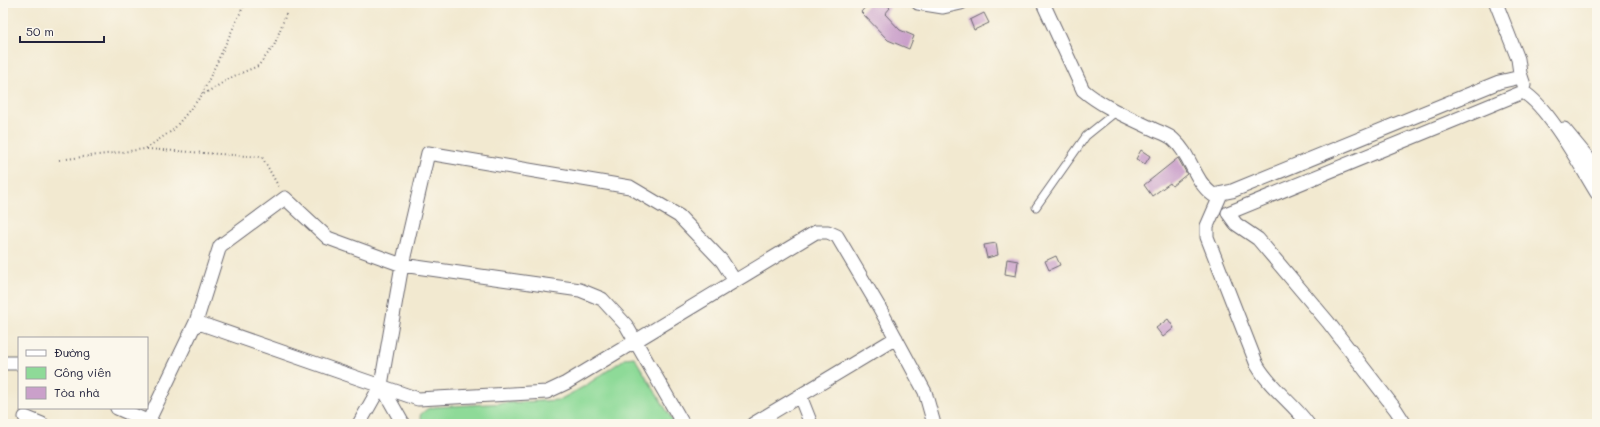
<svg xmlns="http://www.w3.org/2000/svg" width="1600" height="427" font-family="Mali,sans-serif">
<rect width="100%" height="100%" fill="#fbf7ec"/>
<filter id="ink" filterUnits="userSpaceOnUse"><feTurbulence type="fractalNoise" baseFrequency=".025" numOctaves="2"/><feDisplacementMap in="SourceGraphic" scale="8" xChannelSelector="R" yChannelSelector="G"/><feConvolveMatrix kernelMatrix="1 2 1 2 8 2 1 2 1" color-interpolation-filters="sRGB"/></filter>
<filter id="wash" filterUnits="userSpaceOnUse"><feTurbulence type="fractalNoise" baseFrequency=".012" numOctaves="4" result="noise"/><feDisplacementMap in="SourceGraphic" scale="16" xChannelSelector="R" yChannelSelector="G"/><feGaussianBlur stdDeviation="0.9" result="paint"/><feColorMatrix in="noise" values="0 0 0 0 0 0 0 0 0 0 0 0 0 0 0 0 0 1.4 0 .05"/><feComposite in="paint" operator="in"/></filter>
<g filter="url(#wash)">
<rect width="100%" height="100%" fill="#f2e9d0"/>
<path fill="#8eda98" stroke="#587e6a" d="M634,357L675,424H423L420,415L427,409L435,407L559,400L585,386L626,358Z"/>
<g id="blocks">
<path fill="#caa0ca" d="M869,3H885L890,8L885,14L900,30L914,36L909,49L888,40L861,12Z
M984,13L989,23L974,30L970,20Z
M1141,150L1150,156L1145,164L1136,159Z
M1178,158L1187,174L1172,186L1170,183L1152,196L1144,185Z
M996,243L998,255L987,258L984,245Z
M1056,256L1060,265L1049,270L1045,261Z
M1007,259L1018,261L1016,276L1005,274Z
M1168,319L1174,328L1163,337L1156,328Z"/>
</g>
</g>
<g filter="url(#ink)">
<use href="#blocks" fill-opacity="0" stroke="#6b686f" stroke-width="1"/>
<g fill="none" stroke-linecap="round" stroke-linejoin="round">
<g stroke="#6b686f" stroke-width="9">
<path id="lane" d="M1036,207L1086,136L1117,111"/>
</g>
<g stroke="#6b686f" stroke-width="15">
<path id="street" d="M918,3L943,7L961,3
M1043,3L1083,90C1104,108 1131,118 1155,130C1162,133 1169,135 1174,140C1191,155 1194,181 1213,195L1232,191L1499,82L1521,77
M1496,3L1518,59L1520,73L1524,85
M1564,129L1597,169
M1221,194L1207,226V237L1257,365C1270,388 1293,403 1308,424
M196,322L418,399L547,392L566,383L816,232H828L837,236L879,307L925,392L934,424
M3,363H19
M381,385L403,424
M800,396L811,424
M117,408L154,424
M25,417L42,424
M147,424L196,322L220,246L285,198L328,238L402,265L381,385L359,424
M683,424L626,325L602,299L580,290L402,265L428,153L630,187L679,216L722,261L735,281
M753,424L896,338
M1405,424L1396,410L1328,322L1258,239L1236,224L1228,213L1523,92C1548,106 1581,167 1597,193"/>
</g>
<path stroke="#6b686f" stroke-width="2" stroke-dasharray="1 3" stroke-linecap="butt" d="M202,94L245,3
M147,149L262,157L280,189
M59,160L145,149L173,130L202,95L234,76L258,66L274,46L286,14"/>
<use href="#lane" stroke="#fff" stroke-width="7"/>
<use href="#street" stroke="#fff" stroke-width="13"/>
</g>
</g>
<rect width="1600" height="427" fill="none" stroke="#fbf7ec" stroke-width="16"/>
<rect x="18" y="337" width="130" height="72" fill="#fbf7ec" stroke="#a4a2a5"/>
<rect x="26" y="350" width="20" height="6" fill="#ffffff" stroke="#a4a2a5"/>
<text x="54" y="357" font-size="12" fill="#22223b">Đường</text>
<rect x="26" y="367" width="20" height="12" fill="#8eda98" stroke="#a4a2a5"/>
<text x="54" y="377" font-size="12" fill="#22223b">Công viên</text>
<rect x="26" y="387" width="20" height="12" fill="#caa0ca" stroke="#a4a2a5"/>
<text x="54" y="397" font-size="12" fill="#22223b">Tòa nhà</text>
<path d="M20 36v6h84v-6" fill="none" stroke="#22223b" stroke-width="2"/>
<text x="26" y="36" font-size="12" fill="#22223b" stroke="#fbf7ec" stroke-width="3" paint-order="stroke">50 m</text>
</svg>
